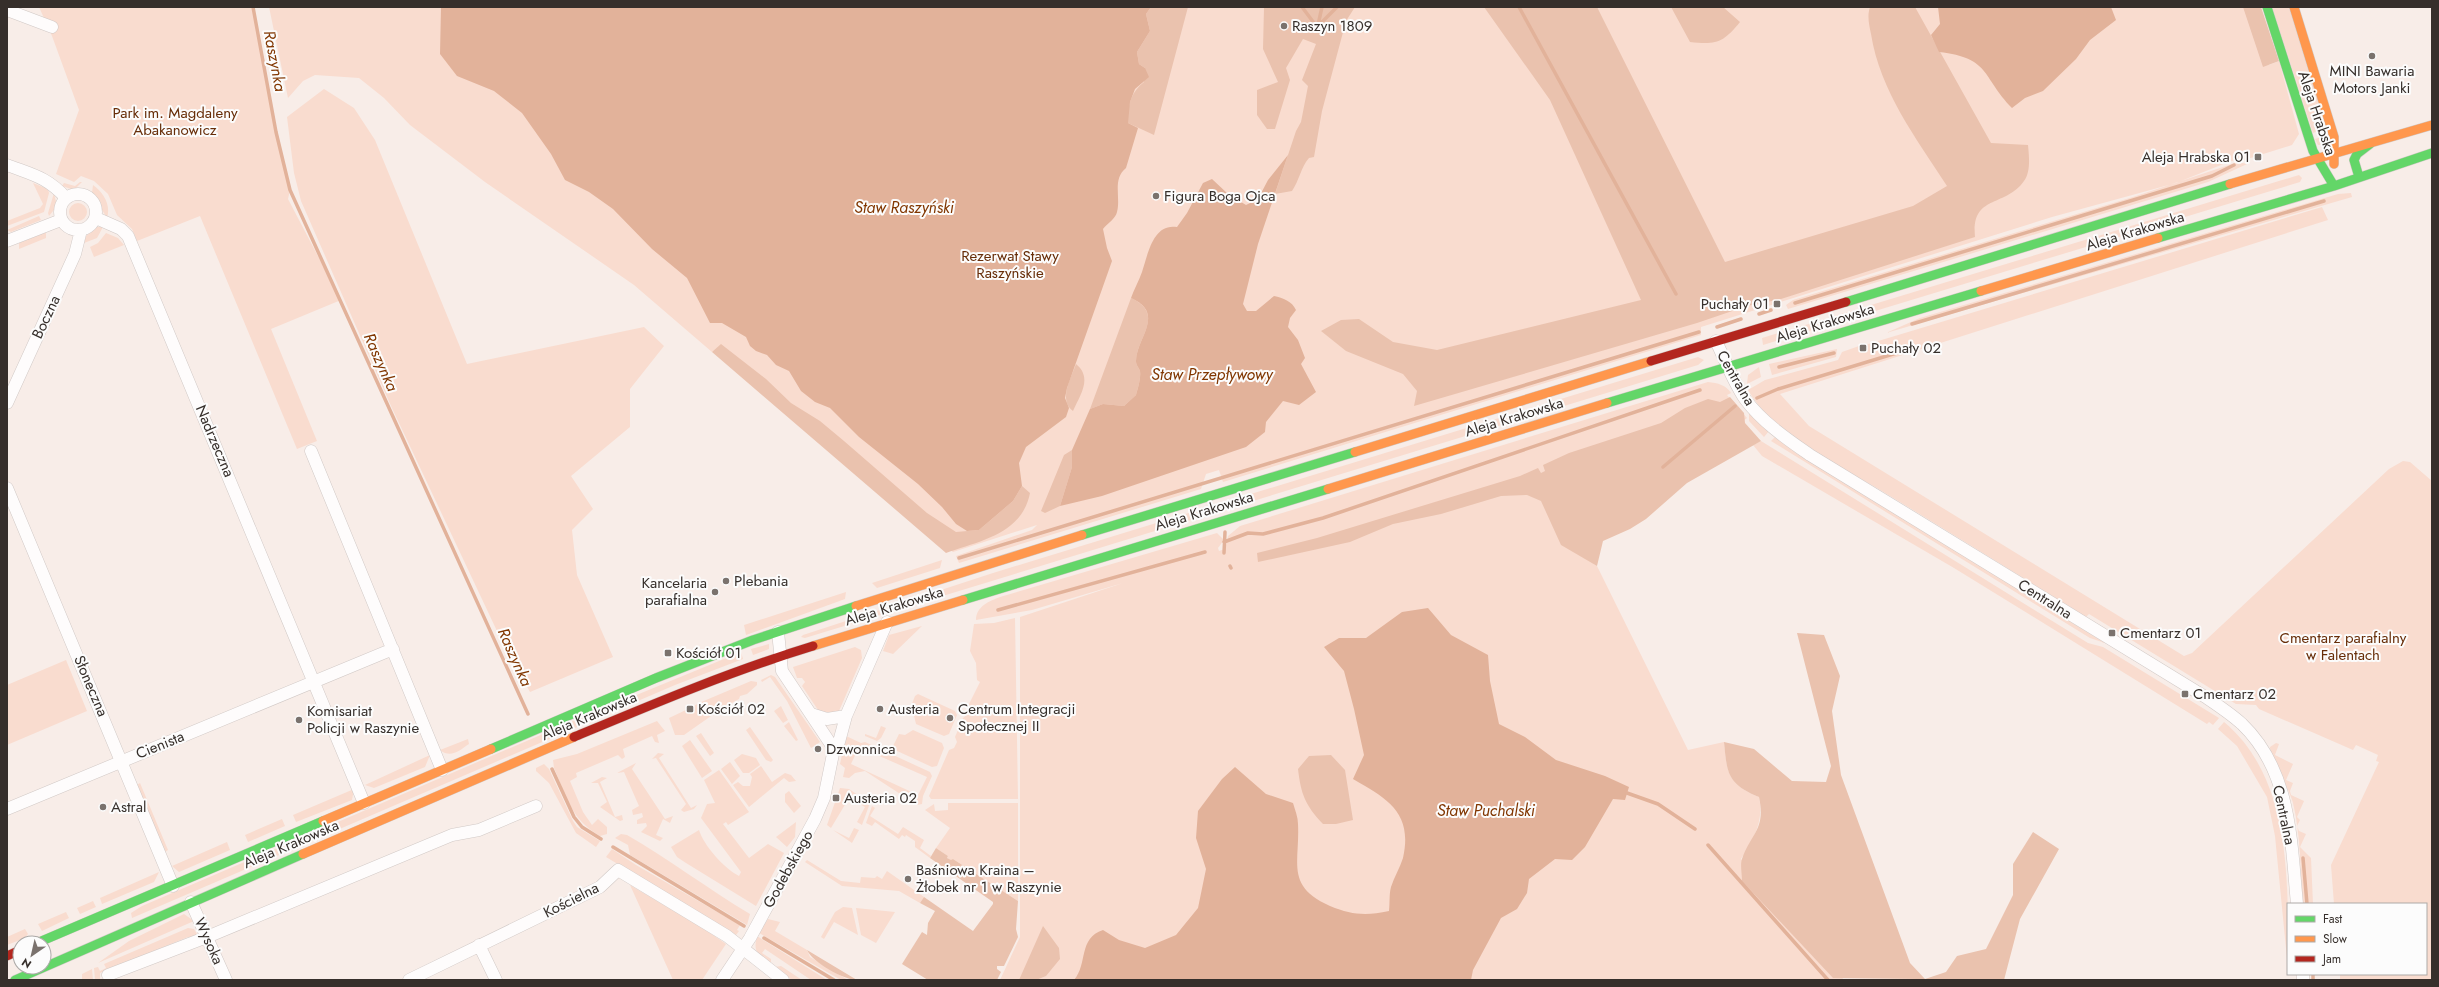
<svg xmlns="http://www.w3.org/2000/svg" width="2439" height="987" font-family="Jost,sans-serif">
<rect width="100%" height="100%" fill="#f8ede8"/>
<path fill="#f9dccf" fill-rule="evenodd" d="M39,7H252L276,132L290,190L288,199L341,300L271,329L317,441L297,449L200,216L137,241L132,229L117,215L108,194L94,181L81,176L74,182L56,174L79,110L52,36Z
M269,7H2251L2269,65L2279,61L2299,134L2292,145L2244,160L2231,161L2176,183L2052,217L1701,327V335L1223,482L1219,470L1206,474L1201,489L959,563L956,556L1032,530L1037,525L953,552L714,351L712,352L634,285L485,182L410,125L384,98L359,78L315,75L303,81L288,98Z
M2272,7H2289L2326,128L2313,133Z
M324,89L354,108L375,140L467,364L644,327L664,346L630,389V427L571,476L593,509L572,530L577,575L613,657L530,692L505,648L391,406L301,201L294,173L287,117Z
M2328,135L2327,145H2318L2315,139Z
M2238,162L2247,164L2208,182L1788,309L1786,305L1793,300L2133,197Z
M2299,175L2302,178L2300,182L1763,345L1762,338Z
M80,182H82L74,190L62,186L64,183L75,186Z
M33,183L48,189L49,193L44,212L7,226V221L40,208L43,204Z
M93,185C104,193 111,205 107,218L92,193Z
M54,193L57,206L49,216L48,213Z
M2351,193L2352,197L1886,333L1920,318L2338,194Z
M69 212a9 9 0 1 1 18 0a9 9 0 1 1-18 0Z
M2322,207L2328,220L1780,394L1809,426L2184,656L2192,653L2389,469L2403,461L2410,462L2432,481V980H2340V974H2426V904H2334L2331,865L2379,762L2376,761L2378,755L2356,745L2353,750L2259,709L2256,705L2236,704L2089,614L2086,617C2021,577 1956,536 1890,496C1844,467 1776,438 1748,390L1765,380L1838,360L1842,352L1859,346L1861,351L1866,349L1865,345Z
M39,216L41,220L11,232L7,230Z
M97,227H103L97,238L84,243L86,236Z
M46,232V238L19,249V243Z
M106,233L118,238L124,245L94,257L90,247L98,243Z
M1837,349L1836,357L1772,375L1769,364Z
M1698,357L1704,360L1698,365L805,638L801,637L803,635L993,573Z
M1759,367L1761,377L1747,384L1748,375Z
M1708,382C1718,383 1726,385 1731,393L1727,395L1747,418L1598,529L1594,564L1597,566L1688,750L1724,742C1727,772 1727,784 1759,797C1764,821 1754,839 1741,859L1844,980H1000L1020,937V617L1123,583L1032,610L976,620C976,606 990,601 1000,597L1217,533L1224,540L1218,548L1219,551L1225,549L1228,536L1240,526Z
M1749,412L1769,431L1764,437L1749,421Z
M1775,437L1815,464L2105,643L2090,638L1771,441Z
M1761,441L2088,643L2103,647L2219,718L2213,725L2209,722L2207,724L1954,568L1762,456L1753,445Z
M942,560L940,568L877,588L872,583Z
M846,592L845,599L746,635L744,625Z
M1015,618L1018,799H931L929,796L949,750L954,748L957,742L955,737L963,718L969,713L967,708L980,682L977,680L976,663L970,651L974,624L994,623Z
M922,626L893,654L883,651L889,635Z
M769,644V649L753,655L751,649Z
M855,647L861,650L862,658L839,711L828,714L818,710L802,686L805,682L802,678H797L793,667Z
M741,652L743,659L675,685L132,918L131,913L142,906L566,724Z
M66,660L87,711L7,745V685Z
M771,675L775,677L820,742L811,748L787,701L770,677L762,682L761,680Z
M751,681L757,682V685L747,694L740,696L739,699L726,706L724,709H721L684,735H675L669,718L686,710L687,712L692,709V707L699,703Z
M918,694L955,711L957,715L949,734L944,736L916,724L914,716L909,711L915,696Z
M781,706L788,720L783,723L774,711Z
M657,721L665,731L657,735L659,743L655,742L652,736L623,749L625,757L622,759L618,755L576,773L577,777L570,781L583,812L592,825L598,819L607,827V834L600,836C571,819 567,798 554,768L553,760L577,754Z
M789,722L798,740L796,741L784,726Z
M2224,722C2293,779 2288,887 2288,969L2275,836L2267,797L2237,746L2218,729Z
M881,726L886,728L881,738L877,741L865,736V734L876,738Z
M750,727L773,760L771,762L766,760L746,730Z
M913,730L942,743L944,748L937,766L932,767L895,750L893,746L899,734L905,735Z
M701,733L714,753L710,756L696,736Z
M846,736L861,743L865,742L930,772L932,776L923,796L922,804L917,805L865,771L855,773L849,778L843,777L845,768L840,764ZM859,747L927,777L918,795L851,764Z
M468,739L469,744C460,750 451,759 440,750Z
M690,740L712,771L702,778L682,746Z
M2276,743L2279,744L2275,755L2293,764L2286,780L2293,783L2290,791L2291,795L2304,801L2297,817L2300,820L2297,826L2299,831L2306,834L2300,847L2311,858L2313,904H2303C2300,871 2301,835 2293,803C2290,791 2269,753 2270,747Z
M658,753L664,754L659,758L691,808L697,805L694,809L684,812L681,810L686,804L656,758L652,759Z
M742,754L756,758L760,765L749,773H743L734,760Z
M430,755L425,767L374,788L365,785Z
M730,762L740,776L732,784L721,769Z
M636,763L632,769L665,819L673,816L670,823L663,819L656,835L663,838L660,841L641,832L647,826L646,823L637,824V820L643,817L642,813L633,815L632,810L639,806L624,772L617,773Z
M544,764L549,769L573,821L577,827L600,841L596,847L576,833L549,783L536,771V768Z
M761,766L772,782L785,773L791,775L796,781L789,782L784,778L749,807L733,785L738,782L743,786H750L752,777L750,774Z
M719,770L749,812L728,825L726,822L723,824L749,858L768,844L784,853L756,906L686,863L677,857L671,847L699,830C704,846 724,868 739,876L741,872L701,818L707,804L715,803L704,780Z
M602,777L607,778L600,782L615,817L622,815L623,820L620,821L600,807L607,802L598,783H591Z
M140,783L168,850L165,852L137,785Z
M840,788L849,789L870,803L862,825L857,822L865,807L849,798L831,828L827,825Z
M354,789L352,800L296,822L293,815Z
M789,791L801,806L794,813L785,802V794Z
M948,803H1018V901L953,859L952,861L947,858L948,856L936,848L950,828L925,810L934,804L935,811L948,810Z
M872,806L875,808L870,816L898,834L903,827L924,840L920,848L931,856L930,858L915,847V841L906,835L905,837L902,835L899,839L875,822L872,826L866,823Z
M282,819L285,826L248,842L245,835Z
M796,822L795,837L787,847L776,837Z
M854,828L859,830L852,843L833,830L849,838Z
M621,834L627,835C669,859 708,889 750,914L747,925L630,855L628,845L615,838Z
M227,842L230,850L179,872L172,866Z
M612,849L636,865L740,925L737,930L739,931L736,935L606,857Z
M807,860L841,881L860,883L861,877L875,878L877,876L882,879L887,871L924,897L920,903L899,891L842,886L805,862Z
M159,872L154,882L102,904L100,898Z
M630,885L706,930L726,944L702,980H673Z
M93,901L96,907L80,914L77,908Z
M843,907L852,908L858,935L834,922L824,939L821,937L835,912Z
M856,908L895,912L876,943L861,935Z
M66,912L69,918L42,931L38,924Z
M184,914L194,921L98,963L129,941Z
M768,919L780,922L775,931L807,950L810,957L848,980H841L759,933Z
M188,928L194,929L197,934L189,939L188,937L100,973V980H95L94,968L98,967L100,971L106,968L104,964Z
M25,929L28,934L25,938L7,945V937Z
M757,936L827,980H811L765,949L762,953L771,959V964C757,953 753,953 757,936Z
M781,966L802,980H792L775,967Z
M92,969L93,980H82V974Z"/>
<path fill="#eac2ae" d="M1151,7H1188L1154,135L1128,123C1127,106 1131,92 1144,82L1145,68L1139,64L1137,52L1150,31L1146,14Z
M1264,7H1355L1346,21L1322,111L1314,157L1309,158C1301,167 1299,181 1292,191L1275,194L1296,131L1301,122L1308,86L1302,80L1316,44L1303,39L1286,68L1290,80L1275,129H1267L1257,115V90L1278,82L1263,49Z
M1484,7H1597L1725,262L1913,206L1947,186C1916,138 1880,91 1871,34C1869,24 1867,16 1870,7H1915L1991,143L2028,145C2029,156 2031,172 2024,181C2005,208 1971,194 1975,237L1781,299L1747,306L1697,323L1414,406L1417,391L1403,374L1346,351L1321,331L1341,320L1359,319L1393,342L1437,350L1641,300L1550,100Z
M1671,7H1723L1740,22C1723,43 1716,45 1690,42Z
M2243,7H2261L2279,61L2263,67Z
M1131,298C1167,315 1135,339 1136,362C1136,365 1139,368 1140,371C1141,378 1138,388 1136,395L1124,406L1103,404L1090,409Z
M721,344L766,379L791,403L820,421L844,441L927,513L956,532L979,530L1013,501L1022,486L1030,493C1022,534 980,541 946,553L712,352Z
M1076,364C1093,378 1080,395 1073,411C1058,400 1071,378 1076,364Z
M1730,397L1744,413L1745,423L1761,441L1687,483L1646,519L1630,529L1603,541L1597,566L1561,545L1541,501L1527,495L1501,496L1441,514L1393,524L1350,542L1258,562L1257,553L1317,538L1520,476L1538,468L1541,473L1545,471L1543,465L1569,453L1661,423L1685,408L1708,399L1720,402Z
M1072,450V467L1060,506L1045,513L1041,511L1064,455Z
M1797,633L1824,635L1840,676L1832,711L1841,775L1910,963L1925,979L1946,972L1957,956L1986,949L2013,895V864L2033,832L2059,849L2020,919L2004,980L1833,978L1742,881C1742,874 1740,864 1742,859C1751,833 1766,830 1759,797C1727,784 1727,773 1724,742L1754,749L1792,781L1826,782L1831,766Z
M1331,755L1345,770L1353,820L1336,824H1323C1305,805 1301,794 1298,769L1309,756Z
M936,848L948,856L947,858L951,860L953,859L1018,901L1016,929L1018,937L1004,966H997V969L1001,972L997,980H928L902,964L922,932L927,935L928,923L935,911L920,903L924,897L973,931L993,904V902L930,858Z
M1043,926L1059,948L1060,959L1046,976L1036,980H1019Z
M807,950L857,980C844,980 812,962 807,950Z"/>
<path fill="#e2b29a" d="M441,7H1151L1146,14L1150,31L1137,52L1139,64L1145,68L1149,77L1135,89L1130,102L1128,123L1138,128L1126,168C1112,179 1121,198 1117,212C1116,218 1107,224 1103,229L1107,248L1112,261L1067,388L1065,398L1069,408L1066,417L1026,447L1019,463L1022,486L1013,501L979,530L967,531L956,524L942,507L918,484L859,437L830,408L815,402L801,391L789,371L776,365L767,355L756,351L750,346L746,337L722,323H710L687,278L652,249L613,209L589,192L565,180L551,154L522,113L494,91L457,76L440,54Z
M1938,7H2111L2116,20L2090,40L2076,59L2043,91L2025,98L2012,108C1981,76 1991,58 1939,52L1931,35L1940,24Z
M1288,155L1258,244L1243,304L1247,311H1256L1274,296C1283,298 1292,301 1296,310L1290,318L1288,327L1298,340L1305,358L1301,364L1316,392L1299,405L1283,401L1266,422L1265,432L1246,447L1102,496L1060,506L1072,467V450L1090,409L1103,404L1124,406L1136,395C1138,388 1141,378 1140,371C1139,368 1136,365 1136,362C1135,339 1167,314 1131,298C1134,289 1139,281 1142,272C1148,254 1153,223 1177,227L1187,213L1203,183L1212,179L1228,194L1246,205L1258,199L1268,180Z
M1428,608L1451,635L1488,655L1490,681L1499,724L1525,737L1556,760L1605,776L1629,787L1625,800L1613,799L1585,847L1572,860L1555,859L1529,879L1527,893L1517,909L1501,918L1473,970L1471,980H1074C1088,964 1078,938 1103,930L1119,940L1145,948L1176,935L1198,908L1206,869L1196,838L1198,811L1222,779L1235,767L1266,794L1293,803C1295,810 1298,817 1298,824C1300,863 1285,886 1330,906C1352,915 1366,916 1389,911C1390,903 1389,894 1391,887C1394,877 1400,868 1403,858C1413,813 1388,799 1353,779L1364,755L1354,709L1344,671L1324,647L1339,638H1366L1402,612Z"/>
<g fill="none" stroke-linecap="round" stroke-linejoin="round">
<path stroke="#e2b29a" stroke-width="3.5" d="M253,7L276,132L290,190L528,714
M1302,7L1317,27
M1519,7L1676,294
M1318,25L1322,7
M1317,27L1337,7
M1795,303L2212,176L2234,165
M1759,314L1771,310
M1912,324L2324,201
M1717,327L1741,319
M1779,367L1834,353
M1757,398L1778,389L1913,348
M1663,467L1735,406
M1224,542L1248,533L1263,534L1323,518L1700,390
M1224,553L1225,532
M959,558L1699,332
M1230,566L1231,568
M998,610L1205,552
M552,769L574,817L582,827L601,839
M1627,793L1658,804L1695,829
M1708,845L1828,980
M613,847L744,926
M2303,858L2307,904
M764,938L834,980
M2313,974V980"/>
<g stroke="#d1c9c6" stroke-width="13">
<path id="street" d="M7,10L52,27
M7,165C33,175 47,177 66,198
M60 212a18 18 0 1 1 36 0a18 18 0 1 1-36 0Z
M96,218L121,229L128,236L364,803
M7,241L61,220
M1716,341C1725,360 1733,381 1745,399C1762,422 1787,439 1810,455L2207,698C2219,706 2231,714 2242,724C2291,771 2291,841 2297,904
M7,403L75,254L81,230
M311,451L442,770
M7,488L173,886
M778,632L782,671L834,749
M811,714L827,719L846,716
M7,809L393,649
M191,902L226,980
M479,945L496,980
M2303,974V980
M108,975L207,937L452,835L479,830L536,806
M409,980L600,887L618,870L727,936L783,980
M722,980L750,938L815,819L824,798L834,749L839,742L846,716L887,622"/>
</g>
<g stroke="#d1c9c6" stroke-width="10">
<path id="fast" d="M2267,7L2313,151L2334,186
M2359,177L2354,160L2357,154L2370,144
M2158,238L2334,186L2432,153
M1846,302L2230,184
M1607,403L1981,291
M1082,535L1355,452
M963,600L1328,489
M491,749L656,678L753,640L856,606
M37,943L323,821
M15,980L303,854"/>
</g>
<g stroke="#d1c9c6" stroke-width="10">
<path id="slow" d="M2294,7L2334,137V164
M2230,184L2432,125
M1981,291L2158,238
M1355,452L1651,361
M1328,489L1607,403
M856,606L1082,535
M813,646L963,600
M323,821L491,749
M303,854L574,737"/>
</g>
<g stroke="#d1c9c6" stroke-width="10">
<path id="jam" d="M1651,361L1846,302
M574,737C653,704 731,671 813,646
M7,956L20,950"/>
</g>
<use href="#street" stroke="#fefcfc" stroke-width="12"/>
<use href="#fast" stroke="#63d668" stroke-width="9"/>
<use href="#slow" stroke="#ff974d" stroke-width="9"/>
<use href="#jam" stroke="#b3261e" stroke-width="9"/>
</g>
<g fill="#7a726d" stroke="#fcfcfc" stroke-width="1.5">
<circle cx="1284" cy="26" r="4"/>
<circle cx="2372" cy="56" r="4"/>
<rect x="2254" y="153" width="8" height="8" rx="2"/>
<circle cx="1156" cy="196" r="4"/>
<rect x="1773" y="300" width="8" height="8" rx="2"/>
<rect x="1859" y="344" width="8" height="8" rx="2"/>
<circle cx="726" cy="581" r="4"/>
<circle cx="715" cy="592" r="4"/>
<rect x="2108" y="629" width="8" height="8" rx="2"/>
<rect x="664" y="649" width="8" height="8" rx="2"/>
<rect x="2181" y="690" width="8" height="8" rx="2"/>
<rect x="686" y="705" width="8" height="8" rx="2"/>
<circle cx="880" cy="709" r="4"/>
<circle cx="950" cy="718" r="4"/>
<circle cx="299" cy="720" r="4"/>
<circle cx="818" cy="749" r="4"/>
<rect x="832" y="794" width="8" height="8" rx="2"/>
<circle cx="103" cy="807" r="4"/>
<circle cx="908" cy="879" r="4"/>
</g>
<g text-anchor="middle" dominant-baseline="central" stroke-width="4" stroke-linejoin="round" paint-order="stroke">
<g font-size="15" fill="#362f2b" stroke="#fcfcfc" text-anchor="start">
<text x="1292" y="26">Raszyn 1809</text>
<text x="2372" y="71" text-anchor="middle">MINI Bawaria<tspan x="2372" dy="17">Motors Janki</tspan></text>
<text x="2250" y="157" text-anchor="end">Aleja Hrabska 01</text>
<text x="1164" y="196">Figura Boga Ojca</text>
<text x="1769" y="304" text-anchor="end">Puchały 01</text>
<text x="1871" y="348">Puchały 02</text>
<text x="734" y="581">Plebania</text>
<text x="707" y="583" text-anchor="end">Kancelaria<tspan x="707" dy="17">parafialna</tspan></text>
<text x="2120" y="633">Cmentarz 01</text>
<text x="676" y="653">Kościół 01</text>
<text x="2193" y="694">Cmentarz 02</text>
<text x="698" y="709">Kościół 02</text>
<text x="888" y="709">Austeria</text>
<text x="958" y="709">Centrum Integracji<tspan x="958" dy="17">Społecznej II</tspan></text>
<text x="307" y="711">Komisariat<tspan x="307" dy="17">Policji w Raszynie</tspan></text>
<text x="826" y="749">Dzwonnica</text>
<text x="844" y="798">Austeria 02</text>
<text x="111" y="807">Astral</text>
<text x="916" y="870">Baśniowa Kraina –<tspan x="916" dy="17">Żłobek nr 1 w Raszynie</tspan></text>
</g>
<g font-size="15" fill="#672d08" stroke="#fcfcfc">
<text x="175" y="113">Park im. Magdaleny<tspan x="175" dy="17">Abakanowicz</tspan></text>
<text x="1010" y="256">Rezerwat Stawy<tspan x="1010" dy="17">Raszyńskie</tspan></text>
<text x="2343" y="638">Cmentarz parafialny<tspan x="2343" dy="17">w Falentach</tspan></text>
</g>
<g font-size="15" fill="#362f2b" stroke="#fcfcfc">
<text transform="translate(2317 113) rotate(71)">Aleja Hrabska</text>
<text transform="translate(2135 231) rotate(-17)">Aleja Krakowska</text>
<text transform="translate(46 317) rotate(-65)">Boczna</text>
<text transform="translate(1825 323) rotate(-17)">Aleja Krakowska</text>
<text transform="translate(1736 378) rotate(60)">Centralna</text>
<text transform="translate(1514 417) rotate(-17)">Aleja Krakowska</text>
<text transform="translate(215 441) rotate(67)">Nadrzeczna</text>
<text transform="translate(1204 511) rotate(-17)">Aleja Krakowska</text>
<text transform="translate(2045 599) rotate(32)">Centralna</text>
<text transform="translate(894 606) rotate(-17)">Aleja Krakowska</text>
<text transform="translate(91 686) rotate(67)">Słoneczna</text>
<text transform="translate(589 716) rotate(-23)">Aleja Krakowska</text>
<text transform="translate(160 745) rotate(-22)">Cienista</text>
<text transform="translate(2284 815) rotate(78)">Centralna</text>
<text transform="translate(291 844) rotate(-23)">Aleja Krakowska</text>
<text transform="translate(788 869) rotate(-61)">Godebskiego</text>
<text transform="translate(571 900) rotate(-27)">Kościelna</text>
<text transform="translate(209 941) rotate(66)">Wysoka</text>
</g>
<g font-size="16" font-style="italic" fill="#813600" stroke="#fcfcfc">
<text transform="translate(275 61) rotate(79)">Raszynka</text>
<text x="904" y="207">Staw Raszyński</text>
<text transform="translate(381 362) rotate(66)">Raszynka</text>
<text x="1212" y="374">Staw Przepływowy</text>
<text transform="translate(515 657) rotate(66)">Raszynka</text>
<text x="1486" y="810">Staw Puchalski</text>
</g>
</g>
<rect width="2439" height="987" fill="none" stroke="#362f2b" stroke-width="16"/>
<rect x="2287" y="903" width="140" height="72" fill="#fcfcfc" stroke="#adaaa8"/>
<rect x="2295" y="916" width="20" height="6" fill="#63d668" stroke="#adaaa8"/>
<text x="2323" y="923" font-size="12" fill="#362f2b">Fast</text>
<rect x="2295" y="936" width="20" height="6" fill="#ff974d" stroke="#adaaa8"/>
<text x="2323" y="943" font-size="12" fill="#362f2b">Slow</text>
<rect x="2295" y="956" width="20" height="6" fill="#b3261e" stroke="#adaaa8"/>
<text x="2323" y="963" font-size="12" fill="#362f2b">Jam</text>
<g transform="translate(32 955) rotate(214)"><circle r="19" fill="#fcfcfc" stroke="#adaaa8"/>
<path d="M0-3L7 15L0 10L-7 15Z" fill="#7a726d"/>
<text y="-6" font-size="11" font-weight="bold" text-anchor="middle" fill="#362f2b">N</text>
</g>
</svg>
